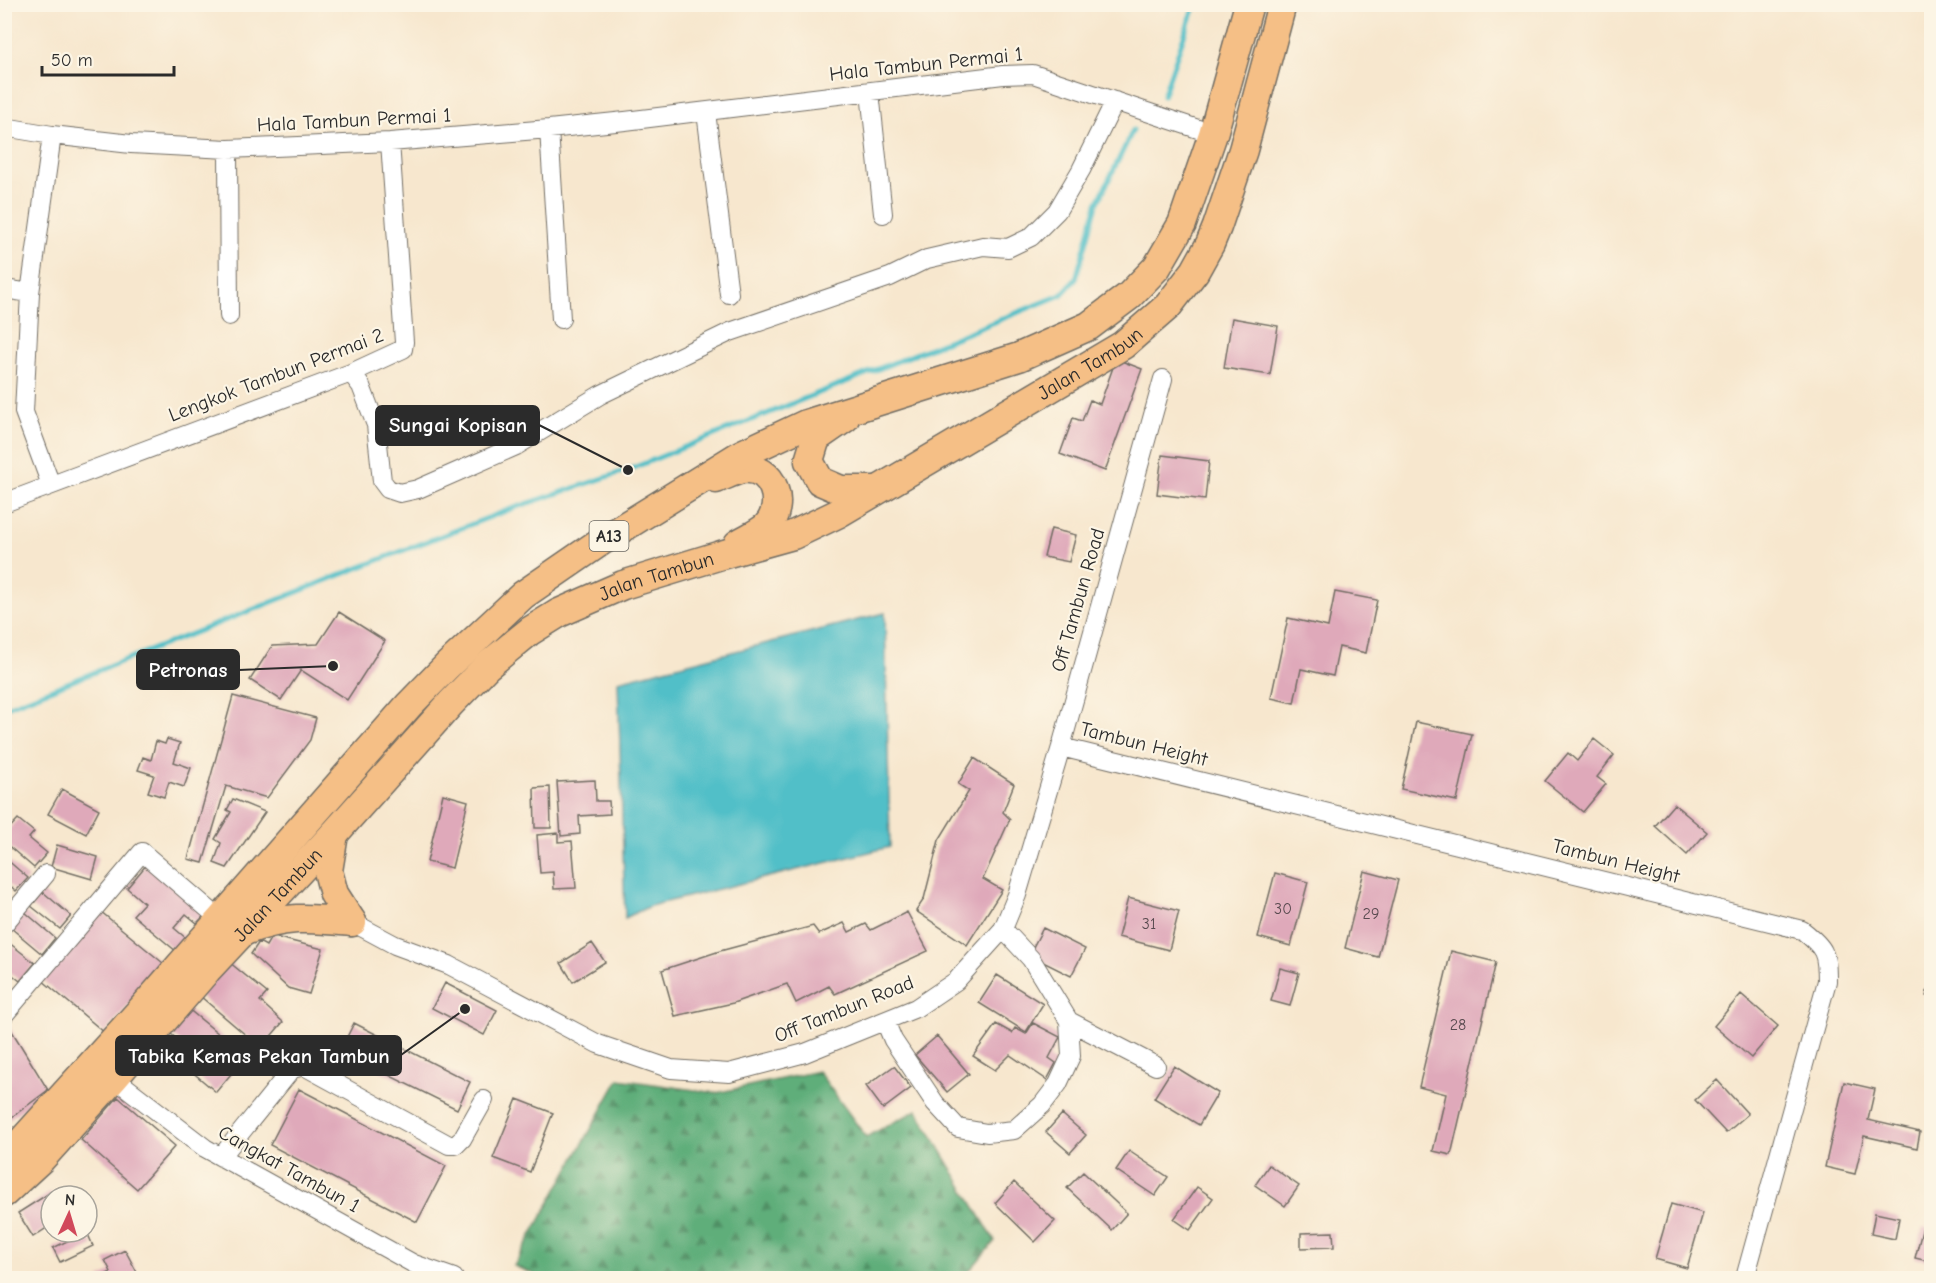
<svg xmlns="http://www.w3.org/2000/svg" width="1936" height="1283" font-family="'Comic Neue',sans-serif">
<defs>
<pattern id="forest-firs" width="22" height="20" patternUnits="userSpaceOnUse" patternTransform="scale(1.5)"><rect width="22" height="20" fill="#5fae7a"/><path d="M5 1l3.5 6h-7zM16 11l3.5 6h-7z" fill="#4f8e64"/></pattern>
</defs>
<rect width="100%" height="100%" fill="#fcf5e5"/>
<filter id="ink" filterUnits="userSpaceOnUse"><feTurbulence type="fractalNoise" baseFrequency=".0167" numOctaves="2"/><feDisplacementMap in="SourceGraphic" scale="12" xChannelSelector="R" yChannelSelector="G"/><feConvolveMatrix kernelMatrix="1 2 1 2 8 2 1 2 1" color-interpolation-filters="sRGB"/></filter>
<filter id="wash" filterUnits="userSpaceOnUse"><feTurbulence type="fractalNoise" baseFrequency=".008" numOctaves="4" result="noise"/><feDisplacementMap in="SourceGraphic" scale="24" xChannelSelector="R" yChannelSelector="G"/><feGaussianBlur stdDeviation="1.35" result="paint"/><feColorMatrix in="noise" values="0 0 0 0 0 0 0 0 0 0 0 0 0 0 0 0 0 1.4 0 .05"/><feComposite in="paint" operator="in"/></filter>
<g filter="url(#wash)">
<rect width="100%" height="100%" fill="#f7e7ce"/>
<path fill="url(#forest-firs)" stroke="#456c52" stroke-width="1.5" d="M818,1071L866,1137L917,1110L995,1241L963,1278H543L514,1266L619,1079L716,1093Z"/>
<path fill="#51bfc8" stroke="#3e757a" stroke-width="1.5" d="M885,613L890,847L650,906L625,918L618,681Z"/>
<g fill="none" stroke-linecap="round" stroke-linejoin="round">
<path stroke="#51bfc8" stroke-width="5" d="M1163,96L1195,4
M4,708L358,568L511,509L628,470L1061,295L1076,279L1097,204L1133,130"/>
</g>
<g id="blocks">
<path fill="#dfa9ba" d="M1232,318L1278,326L1270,375L1224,368Z
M1116,359L1142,369L1105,471L1060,454L1073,418L1082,421L1090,400L1100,404Z
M1162,455L1209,461L1205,500L1157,494Z
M1051,529L1076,535L1069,562L1044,557Z
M1335,592L1377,600L1366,653L1339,647L1333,676L1301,669L1294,703L1271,698L1288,618L1328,627Z
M339,612L385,641L347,700L301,670L281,700L250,680L272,646L318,644Z
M233,696L316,718L310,740L267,798L226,786L203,863L188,859Z
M1416,722L1472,734L1457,801L1401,789Z
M167,739L180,743L174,762L191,768L184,787L169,782L164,797L148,792L154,775L138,770L143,757L151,760L156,741L165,744Z
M1594,739L1614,755L1597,777L1606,784L1583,812L1545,781L1568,753L1577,761Z
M974,758L1014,784L1003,812L1010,819L983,879L1002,890L967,945L916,911L924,899L939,840L969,791L958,784Z
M595,780L596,801H609L610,814L579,816L580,834L561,836L557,782Z
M550,787L551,828H535L534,788Z
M62,789L99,809L86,834L48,814Z
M443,794L468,801L452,868L427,862Z
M233,799L265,812L227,868L214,863L221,843L215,839L231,812L227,810Z
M1674,804L1707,832L1687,855L1655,826Z
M18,819L34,832L29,838L47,853L34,868L4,842V834Z
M558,833V842L572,841L576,888L554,889L553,872L540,873L537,835Z
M57,845L98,857L92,879L51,867Z
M5,858L28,878L16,891L5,881Z
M147,864L206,914L197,923L186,914L174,928L187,939L177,952L133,915L144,903L127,888Z
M1364,871L1398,880L1378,957L1345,948Z
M1275,873L1308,882L1291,946L1258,937Z
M43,892L71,916L60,929L31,906Z
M1128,898L1179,911L1169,950L1118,937Z
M100,911L163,963L105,1033L42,980Z
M25,912L55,938L42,954L11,928Z
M907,912L928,951L835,994L829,986L796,1003L787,984L733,1003L675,1016L662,970L720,951L813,926L819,934L844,923L849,932L866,924L871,930Z
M1043,928L1085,949L1071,976L1029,955Z
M273,934L279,938L323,949L309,994L288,988L251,954L259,942L266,946Z
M4,939L35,963L20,981L4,968Z
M592,943L605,962L573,982L561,963Z
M1451,951L1496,962L1451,1155L1433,1151L1446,1094L1419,1087Z
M229,962L267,993L260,1001L283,1022L261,1048L200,996Z
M1280,968L1299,973L1290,1006L1271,1001Z
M997,975L1043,1004L1026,1032L979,1003Z
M1931,977H1932V997L1926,996Z
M445,983L497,1010L484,1035L432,1008Z
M1741,994L1778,1026L1751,1058L1714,1026Z
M187,1008L246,1056L216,1092L171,1054L181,1042L167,1031Z
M7,1023L48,1090L4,1123V1025Z
M354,1023L470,1082L457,1109L340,1051Z
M1033,1023L1060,1037L1049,1058L1056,1063L1047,1080L1010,1055L995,1070L973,1056L996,1024L1012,1033L1015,1028L1026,1034Z
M937,1036L969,1074L947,1092L915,1055Z
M894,1066L911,1088L883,1109L866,1086Z
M1174,1066L1218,1093L1199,1125L1154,1098Z
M1717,1080L1748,1114L1726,1133L1695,1100Z
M1844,1082L1875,1089L1868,1120L1920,1132L1917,1148L1864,1136L1855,1174L1825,1167Z
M299,1089L446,1166L417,1222L270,1145Z
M118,1097L175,1146L137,1189L81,1140Z
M517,1099L553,1113L530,1172L493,1158Z
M1062,1114L1086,1135L1070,1153L1046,1132Z
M1129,1151L1168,1177L1155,1196L1116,1170Z
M1269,1165L1299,1186L1285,1206L1255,1185Z
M1083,1172L1127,1213L1112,1230L1067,1188Z
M1014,1182L1055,1221L1035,1242L995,1203Z
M1197,1187L1213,1198L1190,1230L1174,1219Z
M51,1192L54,1196H51V1225L33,1237L18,1213Z
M1671,1204L1703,1213L1687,1268L1655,1259Z
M1875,1213L1899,1218L1895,1239L1871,1234Z
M1923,1227L1932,1229V1262L1915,1258Z
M85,1232H87L93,1246L60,1262L53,1248Z
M1333,1232L1334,1247L1301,1248V1233Z
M125,1250L140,1278H99L111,1272L105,1260Z"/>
</g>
</g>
<g filter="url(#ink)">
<use href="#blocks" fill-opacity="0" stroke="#726d64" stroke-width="1.5"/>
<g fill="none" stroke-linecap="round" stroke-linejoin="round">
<g stroke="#726d64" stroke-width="20">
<path id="street" d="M870,92L883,214
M706,112L729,294
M4,127L52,135L131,144L228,149L390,142L549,129L625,121L1003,75L1033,74L1213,134
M549,129L561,319
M228,149L229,316
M4,289L30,293
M351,373L361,386L376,425L382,481L388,489L400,493L418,489L516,446L600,395L730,332L890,277L927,259L983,246L1008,248L1031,237L1057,211L1081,170L1115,101
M51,485L24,412L30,293L52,135
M4,503L351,373L403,349L404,342L390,142
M1061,747L1802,930C1825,948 1827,953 1827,981L1745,1278
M352,922L395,945L449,965L598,1044L671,1069L729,1073L805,1053L916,1008L956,981L1003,929L1017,895L1061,747L1163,379
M4,924L46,874
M4,1015L142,852L221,920
M885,1021L893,1040L935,1103L958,1128L987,1133L1014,1130L1042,1105L1058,1084L1071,1056L1069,1021L1031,959L1003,929
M1069,1021L1156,1066
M114,1078L205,1148L414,1264L454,1278
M221,1157L292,1069L304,1066L449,1145H456L462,1139L484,1100"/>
</g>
<g stroke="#726d64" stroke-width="31">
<g id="primary">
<path d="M845,418L816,438L809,461L820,481L841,490H875"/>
<path d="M716,479C724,476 734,471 742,469C774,465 786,505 767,526C760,533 747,538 738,544"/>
<path d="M334,834L328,871L334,894L352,922"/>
<path d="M245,931C286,915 310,918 352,922"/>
<path d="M4,1157L14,1150L142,1009L409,705L447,666L523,595L603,540L742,454L806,424L1019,357L1089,326L1129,296L1157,267L1182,224L1213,134L1249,4"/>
<path id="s1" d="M4,1193L42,1158L114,1078L207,970L334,834L451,703L487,666L530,631L559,613L623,585L721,555L793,535L839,513L1123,345L1168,306L1195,271L1210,244L1217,227L1243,150L1282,4"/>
</g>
</g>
<use href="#street" stroke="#fff" stroke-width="18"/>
<use href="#primary" stroke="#f5bf86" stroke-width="28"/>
</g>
</g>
<g text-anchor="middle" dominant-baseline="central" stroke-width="4.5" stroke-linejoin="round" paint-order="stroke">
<g font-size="16" fill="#584a4f">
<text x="1283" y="909">30</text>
<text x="1371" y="914">29</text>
<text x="1149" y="924">31</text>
<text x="1458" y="1025">28</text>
</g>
<rect fill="#fcf5e5" stroke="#6a6863" stroke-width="1.5" x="589.5" y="521" width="39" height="30" rx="4.5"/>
<g font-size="18" font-weight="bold" fill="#2b2b2b">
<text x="609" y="536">A13</text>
</g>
<g font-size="20" fill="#2b2b2b" stroke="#fcf5e5">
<text transform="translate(926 64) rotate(-6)">Hala Tambun Permai 1</text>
<text transform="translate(354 120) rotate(-3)">Hala Tambun Permai 1</text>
<text stroke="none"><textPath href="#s1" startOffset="1395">Jalan Tambun</textPath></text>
<text transform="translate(276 375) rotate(-21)">Lengkok Tambun Permai 2</text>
<text stroke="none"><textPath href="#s1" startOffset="909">Jalan Tambun</textPath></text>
<text transform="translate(1078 600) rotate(-74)">Off Tambun Road</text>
<text transform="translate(1144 744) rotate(14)">Tambun Height</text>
<text transform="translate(1616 861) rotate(14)">Tambun Height</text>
<text stroke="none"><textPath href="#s1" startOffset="405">Jalan Tambun</textPath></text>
<text transform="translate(844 1009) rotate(-22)">Off Tambun Road</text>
<text transform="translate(289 1169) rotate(29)">Cangkat Tambun 1</text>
</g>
</g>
<path fill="none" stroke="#2b2b2b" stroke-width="2" d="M628 470L539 425M333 666L239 670M465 1009L401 1055"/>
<g fill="#2b2b2b" stroke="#fcf5e5" stroke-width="2">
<circle cx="628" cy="470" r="6"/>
<circle cx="333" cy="666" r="6"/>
<circle cx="465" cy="1009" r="6"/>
</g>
<g fill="#2b2b2b" stroke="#2b2b2b" stroke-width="2">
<rect x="376" y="406" width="163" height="39" rx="6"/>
<rect x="137" y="650" width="102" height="39" rx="6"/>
<rect x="116" y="1036" width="285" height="39" rx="6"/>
</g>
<g font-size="21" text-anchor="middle" font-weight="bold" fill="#fff">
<text x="458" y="432">Sungai Kopisan</text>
<text x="188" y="677">Petronas</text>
<text x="259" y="1063">Tabika Kemas Pekan Tambun</text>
</g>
<rect width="1936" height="1283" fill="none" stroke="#fcf5e5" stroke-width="24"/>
<g transform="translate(69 1214) rotate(4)"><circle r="28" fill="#fcf5e5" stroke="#a8a49b" stroke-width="1.5"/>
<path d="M0-4.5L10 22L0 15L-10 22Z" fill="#d1495b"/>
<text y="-9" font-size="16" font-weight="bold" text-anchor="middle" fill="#2b2b2b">N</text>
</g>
<path d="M42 66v9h132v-9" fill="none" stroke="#2b2b2b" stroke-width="3"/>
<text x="51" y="66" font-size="18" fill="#2b2b2b" stroke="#fcf5e5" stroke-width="4.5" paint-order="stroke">50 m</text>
</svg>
